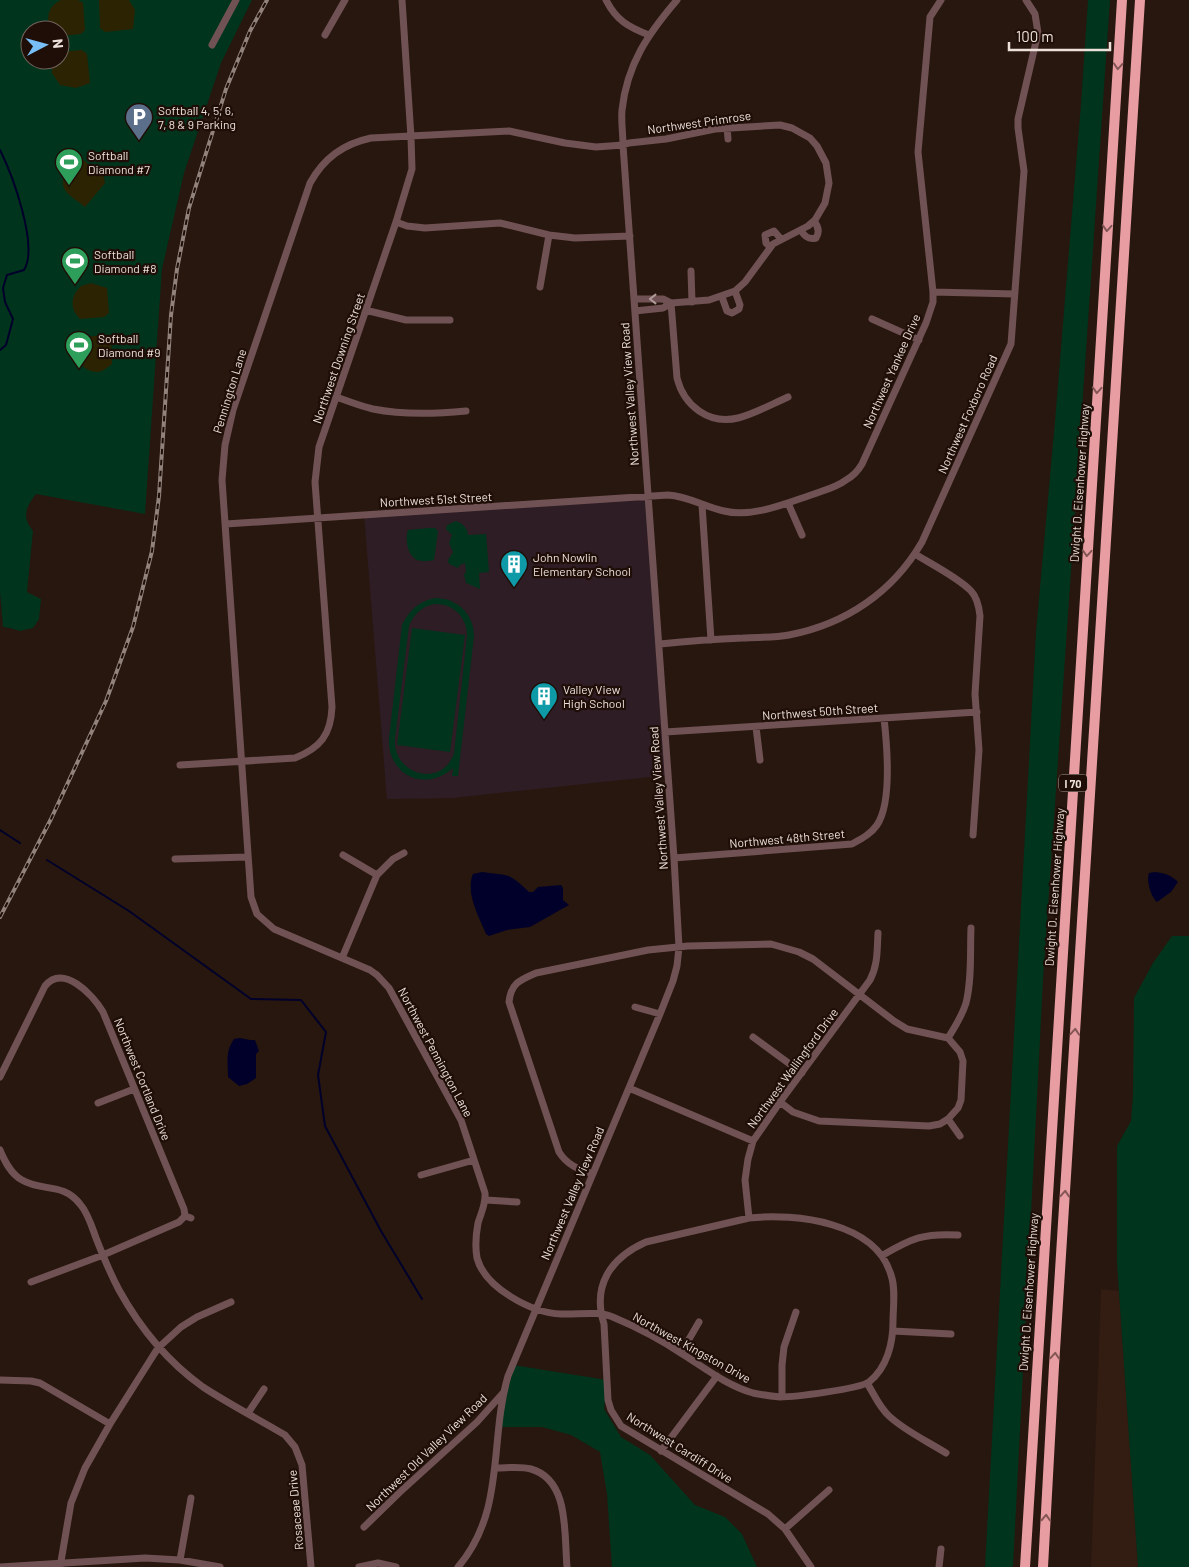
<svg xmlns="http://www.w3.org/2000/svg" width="1189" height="1567" font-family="Barlow,sans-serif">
<rect width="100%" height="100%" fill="#28170f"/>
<path fill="#331c11" d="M1101,1289L1119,1291L1138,1567H1091Z"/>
<path fill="#2e1d25" d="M648,497L669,775L452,798L387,799L364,514Z"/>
<path fill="#01341c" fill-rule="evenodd" d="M0,0H252L221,63L184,173L162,269L145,514L36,494C25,508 22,517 33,531L27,592L41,599L39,619L33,628L20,631L10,628L3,627L0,592ZM30,30H60V60H30Z
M1088,0H1110L1043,980L1013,1567H985L1036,632L1055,421L1081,104Z
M456,521C462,523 468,528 468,535L486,534L489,572L479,573L480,589L466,583L464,574L466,572L465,563L460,565L458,568L449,564L448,560L453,552L449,543L452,535L446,529L447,525Z
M428,528H435L438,531L434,560C429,561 422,562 417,560C407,555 405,539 408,530Z
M435,598C457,598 474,614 474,636L458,776H452L453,768C425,793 387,775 389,738L402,625C409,610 419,601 435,598ZM435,604C454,604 467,617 467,636L454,753C442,789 393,775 395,739L409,626C414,614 422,606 435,604Z
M412,628L465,635L450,752L397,745Z
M1172,936H1189V1567H1138L1117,1264V1146L1131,1121L1133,1095L1134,998L1153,963Z
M513,1365L607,1380L604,1409L621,1437L650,1455L695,1505L725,1517L742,1534L757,1567H612L607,1494L600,1452L571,1435L542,1427H500Z"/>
<path fill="#2b2302" d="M61,0H78L83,3L85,30L81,34L60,36V30H50C46,17 48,6 61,0Z
M99,0H129L135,10L133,29L105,32L100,28Z
M82,50L87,54L90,83L76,88L60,85L52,73V60H60V52Z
M81,158L104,177L105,183L85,207C75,198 54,190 67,172C71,166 77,164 81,158Z
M91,283L107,288L109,313L104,317L80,319C69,308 71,296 81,286Z
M108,335L111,338L112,364C109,366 106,369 102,371C90,375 77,365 77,352C77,346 80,342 81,337Z"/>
<path fill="#00002a" d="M482,872C510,876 508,872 529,892H533L538,887L561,885L563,888V900L569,905L530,927L507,930L489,936L486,934C479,917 465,893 473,874Z
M1155,872C1165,873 1171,875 1178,882L1171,892L1157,902C1151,897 1146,881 1149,873Z
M240,1038L250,1040H255L259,1051L256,1054V1078L247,1084L239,1086L228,1077C228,1063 225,1052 234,1039Z"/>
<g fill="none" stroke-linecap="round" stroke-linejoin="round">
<path stroke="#00002a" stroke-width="2" d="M0,150C12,174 39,246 24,270L7,275L3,288L5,302L13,319L6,345L0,350
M0,830L20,843
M47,860L129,911L251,999L301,1000L326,1032L318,1075L325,1126L381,1231L422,1299"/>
<path stroke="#705254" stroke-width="7" d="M606,0C616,20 628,27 649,35
M325,35L345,0
M212,45L236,0
M727,127L728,139
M396,222L407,226L425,228L500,223L549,235L575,238L630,236
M801,230C804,236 808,240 816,238C820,232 818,226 814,221
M770,247L766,243L765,235L774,231L781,239
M691,271L692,302
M540,287L549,235
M933,292L1015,294
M722,297L727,311L732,313L739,309L740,305L735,291
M634,299H663L671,303
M671,303L677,378C684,406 709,425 738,418C754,414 772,404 788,397
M365,310L406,320H450
M635,311L663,308L671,303L709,300L735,291L745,282L773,244L808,226L815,220L825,203L829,183L826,163L817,146L810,138L792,128L780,125L715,129L666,139L629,143L623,145L596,147L565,143L509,131L371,138C343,144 324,158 310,183L233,410L225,445L222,480L251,897L257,914L274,929L370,970L377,975L389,988L461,1120L485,1193C486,1204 481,1213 478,1223C476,1234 475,1247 477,1258C485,1288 532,1313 561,1314C579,1315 598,1310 615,1318C639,1328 663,1341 684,1355C706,1369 728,1386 753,1393C762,1395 771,1396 780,1397C794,1397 859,1389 869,1382C887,1368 893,1343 893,1322C893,1307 896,1289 891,1275C876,1222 796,1213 749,1218L646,1242C610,1258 592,1286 604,1324L608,1400L611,1410L621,1426L768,1514L785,1529L811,1567
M872,319L919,340
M336,397C348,401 360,406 373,409C403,415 435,414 466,411
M788,503L802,535
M702,505L711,640
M226,524L668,495C688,496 705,507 724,511C753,518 787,503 814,494C825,490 837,487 846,480C853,476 858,471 862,464L926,323L933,302V292L918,152L930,17L941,0
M915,554C931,564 959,578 971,591C977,597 979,607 980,616L975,694L979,750L973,835
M660,644C688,641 715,639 743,638C758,637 774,638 789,635C846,624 893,592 922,542L1011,344L1024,171L1018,128V119L1038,33L1035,14L1026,0
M756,727L760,760
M665,732L977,712
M180,765L295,758C320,748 331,735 332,707L315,482L319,447L396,222L412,169L411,137L402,0
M343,855L377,875
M674,858L852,844C861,839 871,834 877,825C892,803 887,745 884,718
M175,859L248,857
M342,958L377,875L393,859L404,853
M635,1007L660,1014
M753,1037L802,1073
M948,1038C955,1027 962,1016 966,1003C972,979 970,952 971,928
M0,1077L45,986C63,963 93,995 103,1012L184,1209L185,1216L191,1218
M629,1088L753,1141
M98,1103L134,1089
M948,1119L960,1136
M0,1150C5,1162 11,1174 22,1180C42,1192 63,1182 80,1204C88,1213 92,1227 96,1238C103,1256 110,1273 119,1290C140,1328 168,1362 203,1387C229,1404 258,1419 285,1435L295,1447L302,1465L311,1567
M593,1174C578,1169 567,1165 559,1152L509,1002C511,983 520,980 536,973L648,950L688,946L771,944L799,952L813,959L894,1021L907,1029L948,1038L960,1052L963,1061L961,1100L958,1108L948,1119L940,1124L929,1126L819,1121L793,1112L780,1102
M421,1175L474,1160
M486,1200L517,1202
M749,1218L745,1180L748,1159L753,1141L780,1102L870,980C878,965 877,950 878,933
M883,1255C912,1238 924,1233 958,1235
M31,1282L103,1255L179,1222L185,1216
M893,1331L951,1334
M681,1353L699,1322
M0,1380L31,1381L40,1383L110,1424
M867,1383C874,1394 879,1407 889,1416C905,1431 927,1441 946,1453
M782,1397V1365L784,1347L796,1312
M248,1413L264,1389
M661,1451L717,1376
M496,1468C507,1468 520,1466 531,1469C570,1480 564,1535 567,1567
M364,1527L400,1492L477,1422L503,1393
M785,1529L829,1490
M180,1560L191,1498
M0,1567L145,1558L180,1560L220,1567
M60,1567L71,1503L85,1468L110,1424L151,1359L158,1348L181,1327L197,1317L231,1302
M359,1567L378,1563L396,1567
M458,1567C506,1511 489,1441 508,1376L660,1014L673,981L677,966L679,947L674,858L623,145C623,134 621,122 622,110C627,64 648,34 677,0
M939,1567L941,1549"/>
<path stroke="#e89da3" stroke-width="10" d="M1025,1567L1122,0
M1043,1567L1054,1366L1140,0"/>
<g stroke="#91837c" stroke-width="4">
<path id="rail" d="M0,917L51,819L106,701L133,627L152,551L159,496L171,315L177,269L189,208L226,89L250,31L267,0"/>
</g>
<use href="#rail" stroke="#1e0e07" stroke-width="2" stroke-dasharray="5.5" stroke-linecap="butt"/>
</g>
<defs><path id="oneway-chevron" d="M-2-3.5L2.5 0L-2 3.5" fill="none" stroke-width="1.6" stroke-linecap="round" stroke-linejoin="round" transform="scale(1.25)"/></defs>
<g stroke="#835655">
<use href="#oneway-chevron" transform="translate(1118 66) rotate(94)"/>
<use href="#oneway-chevron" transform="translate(1107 228) rotate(94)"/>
<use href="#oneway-chevron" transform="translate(1097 390) rotate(94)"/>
<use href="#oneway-chevron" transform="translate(1087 553) rotate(94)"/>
<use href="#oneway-chevron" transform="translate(1075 1032) rotate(-86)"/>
<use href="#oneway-chevron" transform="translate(1065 1194) rotate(-86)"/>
<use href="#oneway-chevron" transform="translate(1055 1356) rotate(-86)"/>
<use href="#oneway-chevron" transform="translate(1046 1518) rotate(-87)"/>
</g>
<use stroke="#ae9a98" href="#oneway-chevron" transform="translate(653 299) rotate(180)"/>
<defs>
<g id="parking-pin" transform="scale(1.4375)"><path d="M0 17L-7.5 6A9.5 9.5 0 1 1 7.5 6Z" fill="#5c6f8a" stroke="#1e0e07"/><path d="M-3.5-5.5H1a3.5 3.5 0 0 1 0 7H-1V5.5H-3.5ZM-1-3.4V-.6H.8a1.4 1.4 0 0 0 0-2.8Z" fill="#fff"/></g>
<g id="stadium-pin" transform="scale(1.4375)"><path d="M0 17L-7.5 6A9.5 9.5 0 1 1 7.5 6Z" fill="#2e9e5b" stroke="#1e0e07"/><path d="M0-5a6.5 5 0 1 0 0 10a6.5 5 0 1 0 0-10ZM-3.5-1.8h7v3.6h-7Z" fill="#fff"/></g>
<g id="building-pin" transform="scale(1.4375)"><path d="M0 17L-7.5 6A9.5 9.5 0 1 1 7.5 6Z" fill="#0f9aa8" stroke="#1e0e07"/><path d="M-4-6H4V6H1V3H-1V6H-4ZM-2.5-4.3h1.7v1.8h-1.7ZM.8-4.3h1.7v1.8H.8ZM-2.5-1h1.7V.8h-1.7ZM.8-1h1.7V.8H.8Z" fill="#fff"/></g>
</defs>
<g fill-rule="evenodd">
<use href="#parking-pin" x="139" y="117"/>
<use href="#stadium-pin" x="69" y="162"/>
<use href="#stadium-pin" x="75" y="261"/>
<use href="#stadium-pin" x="79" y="345"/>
<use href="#building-pin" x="514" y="564"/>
<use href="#building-pin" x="544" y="696"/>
</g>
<g text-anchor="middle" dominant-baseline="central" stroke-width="4.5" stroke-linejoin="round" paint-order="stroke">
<rect fill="#1e0e07" stroke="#afa29b" stroke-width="1" x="1059" y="774.5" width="28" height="17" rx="4"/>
<g font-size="11" font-weight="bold" fill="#ede1db">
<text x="1073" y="783">I 70</text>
</g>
<g font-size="12" fill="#ede1db" stroke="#1e0e07" text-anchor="start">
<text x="158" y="110">Softball 4, 5, 6,<tspan x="158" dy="14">7, 8 &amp; 9 Parking</tspan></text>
<text x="88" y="155">Softball<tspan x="88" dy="14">Diamond #7</tspan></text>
<text x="94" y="254">Softball<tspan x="94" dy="14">Diamond #8</tspan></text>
<text x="98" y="338">Softball<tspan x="98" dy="14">Diamond #9</tspan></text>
<text x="533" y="557">John Nowlin<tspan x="533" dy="14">Elementary School</tspan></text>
<text x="563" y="689">Valley View<tspan x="563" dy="14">High School</tspan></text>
</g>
<g font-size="12" fill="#ede1db" stroke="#1e0e07">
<text transform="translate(699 122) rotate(-8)">Northwest Primrose</text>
<text transform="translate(338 358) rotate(-71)">Northwest Downing Street</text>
<text transform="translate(891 371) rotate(-66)">Northwest Yankee Drive</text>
<text transform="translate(229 391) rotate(-73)">Pennington Lane</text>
<text transform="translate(629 394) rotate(-94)">Northwest Valley View Road</text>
<text transform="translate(967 414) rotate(-66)">Northwest Foxboro Road</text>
<text transform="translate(1079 483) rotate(-86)">Dwight D. Eisenhower Highway</text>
<text transform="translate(436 499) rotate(-3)">Northwest 51st Street</text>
<text transform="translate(820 711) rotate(-4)">Northwest 50th Street</text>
<text transform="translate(658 798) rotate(-94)">Northwest Valley View Road</text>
<text transform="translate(787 838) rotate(-5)">Northwest 48th Street</text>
<text transform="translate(1054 887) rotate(-86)">Dwight D. Eisenhower Highway</text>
<text transform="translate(436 1052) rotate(62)">Northwest Pennington Lane</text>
<text transform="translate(792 1068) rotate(-54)">Northwest Wallingford Drive</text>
<text transform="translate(143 1079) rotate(68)">Northwest Cortland Drive</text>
<text transform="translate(572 1193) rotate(-67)">Northwest Valley View Road</text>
<text transform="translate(1028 1292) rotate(-86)">Dwight D. Eisenhower Highway</text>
<text transform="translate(692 1347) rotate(29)">Northwest Kingston Drive</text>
<text transform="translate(680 1447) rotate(32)">Northwest Cardiff Drive</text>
<text transform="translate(426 1452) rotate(-44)">Northwest Old Valley View Road</text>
<text transform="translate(295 1510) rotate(-95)">Rosaceae Drive</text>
</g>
</g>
<g transform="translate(45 45) rotate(84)"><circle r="24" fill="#1e0e07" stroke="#71625c"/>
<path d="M0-4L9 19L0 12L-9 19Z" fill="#78bff7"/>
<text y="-8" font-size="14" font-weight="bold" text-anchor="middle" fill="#ede1db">N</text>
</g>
<path d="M1009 42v8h101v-8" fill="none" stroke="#ede1db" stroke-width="2.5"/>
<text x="1016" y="42" font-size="15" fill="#ede1db" stroke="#1e0e07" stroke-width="4" paint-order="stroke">100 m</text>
</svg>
